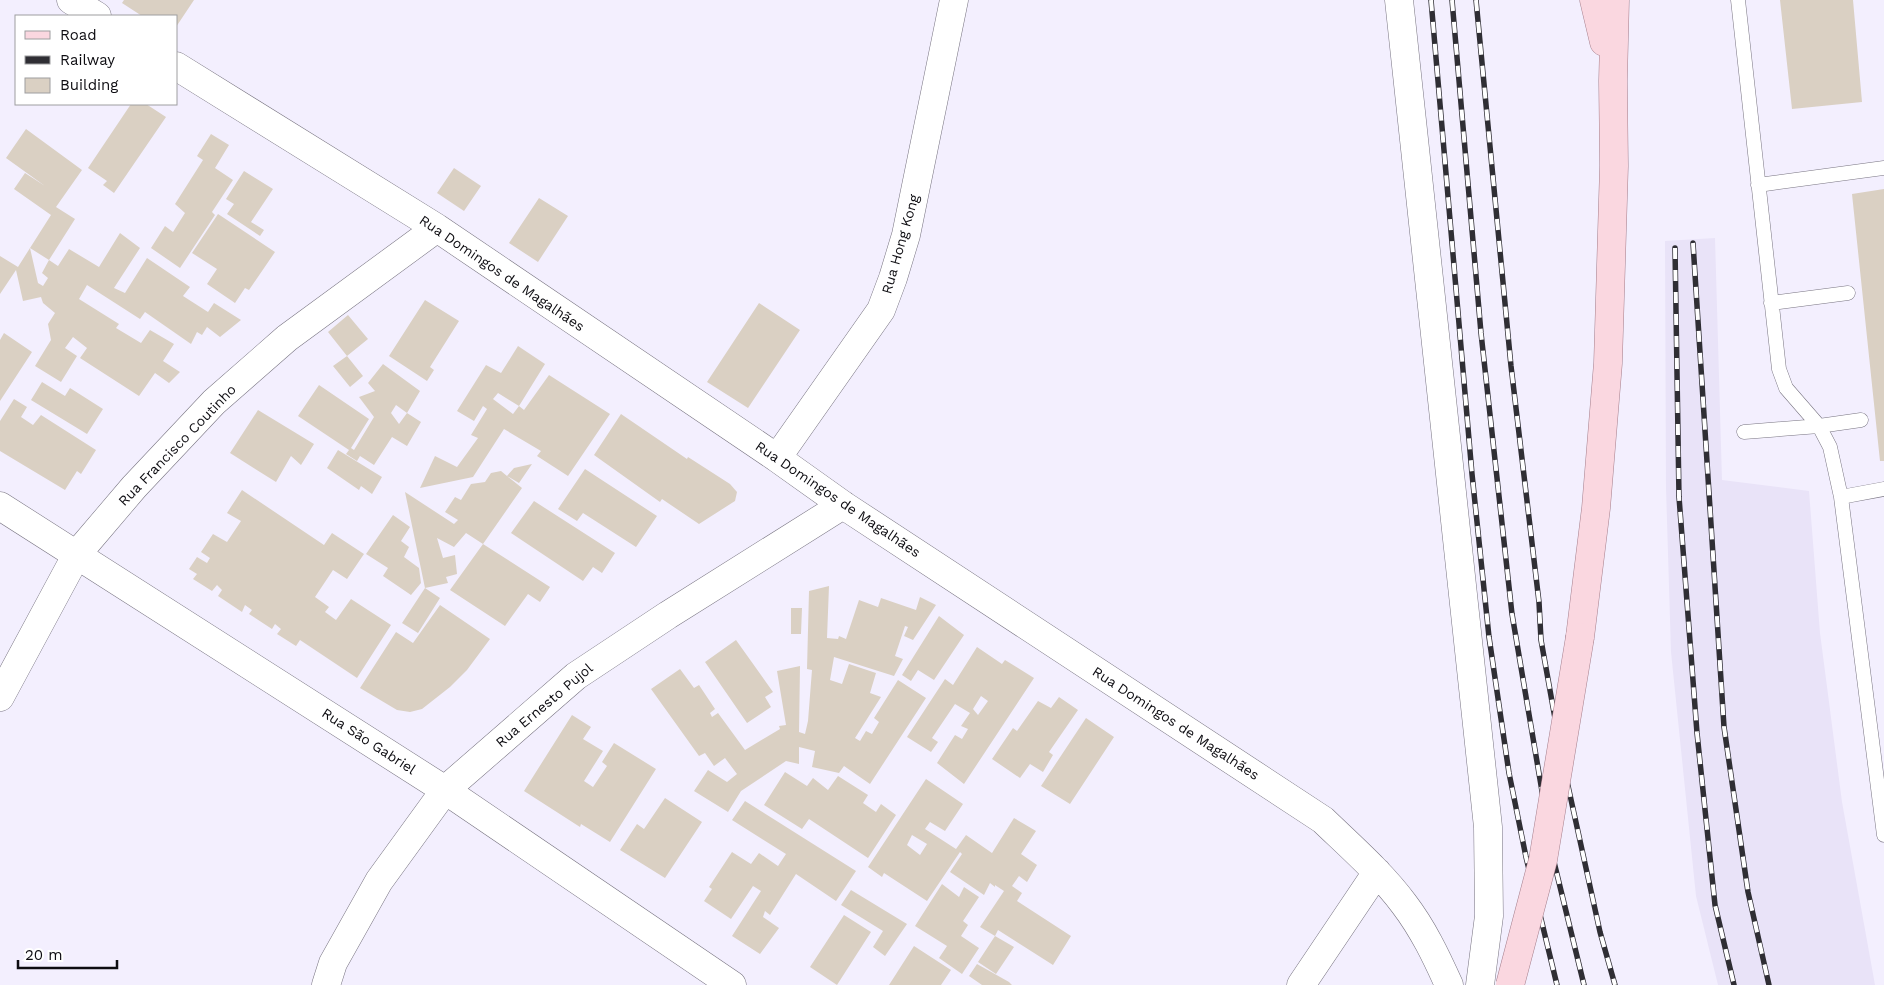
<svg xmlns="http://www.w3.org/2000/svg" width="1884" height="985" font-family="'Work Sans',sans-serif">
<rect width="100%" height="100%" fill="#f3effe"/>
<path fill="#e9e3f8" d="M1715,238L1722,480L1809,491L1820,633L1842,802L1875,985H1718L1696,896L1671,652L1666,488L1665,241Z"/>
<path fill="#dad0c3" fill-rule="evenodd" d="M124,0H194L176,27V16H142L122,3Z
M1780,0H1853L1862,102L1792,109Z
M131,104H146L166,117L114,193L103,185L107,181L88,168Z
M26,129L82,170L56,207L75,219L49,260L30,248L38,283L43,286L48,278L42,273L49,260L58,266L69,249L99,267L120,233L140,248L114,288L125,293L147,258L190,287L183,296L208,312L214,303L241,320L220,337L207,327L202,335L197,332L191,344L145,312L140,319L87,285L79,299L119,324L116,328L141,343L150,330L174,344L163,361L180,372L169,383L155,373L139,396L80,358L87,348L73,337L65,348L77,356L61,382L35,366L51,340L48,324L55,313L43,303L41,297L23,301L16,270L0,294V256L18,267L30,248L51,215L14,189L25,173L45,186L6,158Z
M211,134L229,145L215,168L233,180L212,212L215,215L180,268L151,248L165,226L173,232L185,213L175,204L203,160L197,156Z
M454,168L481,186L464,211L437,193Z
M244,171L273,189L251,222L264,230L260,236L227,214L234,204L226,199Z
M1884,189V461H1880L1852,194Z
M539,198L568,216L538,262L509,243Z
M218,214L275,252L249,290L245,288L235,303L207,284L217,269L192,253Z
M425,300L459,321L430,367L434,370L427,381L389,356Z
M759,303L800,330L748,408L707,382Z
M348,315L368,339L347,356L363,376L350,387L333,366L347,356L328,332Z
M4,333L32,352L0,401V340Z
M518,346L545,364L519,406L498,393L493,399L513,414L519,406L524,410L549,375L610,414L568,476L537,456L541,451L504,429L473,477L420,488L435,456L457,467L478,438L471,435L487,409L483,406L474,421L457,411L486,365L501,373Z
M383,364L420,391L407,413L421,422L407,446L392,437L374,465L360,456L357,461L346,454L349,450L298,416L319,385L369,419L351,448L354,450L374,417L359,397L375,391L368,383ZM396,405L407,413L399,424L391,413Z
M42,382L65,396L70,388L103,409L87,434L31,400Z
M14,399L27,407L21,417L33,425L41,415L96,450L81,474L77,471L65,490L0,451V421Z
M258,410L314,444L301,465L291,456L276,482L230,453Z
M621,414L687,459L688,457L730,484L737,492L735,501L699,524L662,499L660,502L594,455Z
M338,450L382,477L372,494L361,486L359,490L327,468Z
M532,464L519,483L507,476L522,488L483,544L466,533L454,547L437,538L443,558L455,555L457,574L446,577L448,583L425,588L405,492L454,524L458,520L445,512L455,497L461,500L471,484L485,482L491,473L501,471L507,476L514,468Z
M585,469L657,516L636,547L583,513L577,521L558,509Z
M242,490L324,545L332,533L364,554L347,579L333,570L315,597L329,607L325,612L336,620L351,599L391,625L357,678L300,640L296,646L277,634L281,629L275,624L272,629L249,614L252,610L245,605L242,612L218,596L222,590L217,585L212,591L193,579L197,574L189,569L197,557L207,563L210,558L201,552L213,534L227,542L241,521L227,513Z
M534,501L615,553L602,573L593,567L583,581L511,533Z
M393,515L410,527L401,541L409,547L404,557L419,568L421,583L411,595L383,576L388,568L366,554Z
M483,544L550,587L540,602L528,594L505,626L450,590Z
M829,586L827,638L838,639L839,636L846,639L859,600L878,607L881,598L916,610L920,597L936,605L913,640L904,636L908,627L905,626L895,656L903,659L894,676L834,657L830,680L842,684L849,664L876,673L870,693L881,697L855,738L860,741L866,731L872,734L879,722L874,718L898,680L926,698L870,784L844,766L839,773L812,767L815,751L799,747V764L786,761L741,791L728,812L694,791L708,770L727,782L737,774L725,758L714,766L705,753L699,756L651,689L680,669L694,688L699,685L715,709L710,713L712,717L718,713L745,750L780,729L779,726L786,725L777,671L800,666L799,732L805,734L808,721L812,670L807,669L809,591Z
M425,588L440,598L418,633L402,623Z
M440,605L490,639L467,670L450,687L422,709L410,712L397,710L360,688L396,632L413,643Z
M791,608H802L801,634H791Z
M939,616L964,635L934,680L918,670L911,681L902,675Z
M736,640L773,692L765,697L771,707L747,723L705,662Z
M977,647L1002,664L1005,660L1034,678L964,784L937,763L955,735L962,739L968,729L961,726L970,713L955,704L932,738L938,742L931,752L907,737L945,679L953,685ZM981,696L988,701L978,715L973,709Z
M1059,697L1078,710L1049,752L1053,755L1043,772L1030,764L1020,778L992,759L1013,728L1017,731L1038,701L1051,708Z
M572,715L591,727L583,739L603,751L584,781L593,787L607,766L602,762L614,743L656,769L610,842L581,824L580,827L524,791Z
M1086,718L1114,737L1070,804L1041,786Z
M785,772L807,786L813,778L828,790L838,776L868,795L863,803L876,812L881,804L896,815L868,858L809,819L802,829L764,805Z
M926,779L963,804L945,831L930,822L925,829L956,849L966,835L992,853L1014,818L1036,831L1021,854L1037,865L1027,882L1019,876L1012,886L1022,893L1017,901L1071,936L1053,965L998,930L995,936L1014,947L996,974L978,962L995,936L980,927L1004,891L995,885V887L990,883L984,895L950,872L962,854L960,852L927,901L884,873L882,877L868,867ZM912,835L927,844L920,855L907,845Z
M665,798L702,822L665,878L620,850L637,824L644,829Z
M745,801L856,871L836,901L796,874L770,915L765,911L763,917L779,928L760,954L732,936L761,891L753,886L731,919L704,901L712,889L709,887L732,852L751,864L759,853L778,866L786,854L732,820Z
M942,884L959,897L964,887L979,897L963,921L968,925L961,936L979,948L962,974L939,958L947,946L915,926Z
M851,890L907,924L885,956L873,947L883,931L841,905Z
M844,915L871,932L837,985L810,967Z
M914,946L951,970L941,985H889Z
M977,964L1009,982L1012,985H982L969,976Z"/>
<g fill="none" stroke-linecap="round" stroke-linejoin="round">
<g stroke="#787481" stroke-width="15">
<path id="lane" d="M1738,0L1779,369L1786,388L1819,426L1830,447L1841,497L1884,835
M1758,185L1884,168
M1771,303L1848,293
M1744,432L1819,426L1861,420
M1841,497L1884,489"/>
</g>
<g stroke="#787481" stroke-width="29">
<path id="street" d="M71,0L97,16
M1399,0L1488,827L1489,916L1480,985
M176,66L437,228L777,458L843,505L1323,820C1351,847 1381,873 1404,904C1423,929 1436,956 1449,985
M777,458L881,310L893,278L906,235L954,0
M0,506L445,790L732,985
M0,697L77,554L134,487L214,402L287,338L437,228
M326,985L333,963L379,881L445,790L576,676L668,615L843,505
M1301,985L1377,872"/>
</g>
<g stroke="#a47e8b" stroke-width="29">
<path id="primary" d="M1594,0L1604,42
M1580,637L1596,508L1608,363L1614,166L1613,81L1615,0"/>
</g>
<use href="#lane" stroke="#fff" stroke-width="14"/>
<use href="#street" stroke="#fff" stroke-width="28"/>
<use href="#primary" stroke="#fad7e0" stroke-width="28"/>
<g stroke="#2f2e34" stroke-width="5.5">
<path id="rail" d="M1431,0L1472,474L1489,637L1509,773L1526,857L1557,985
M1452,0L1481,333L1512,614L1554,862L1584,985
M1476,0L1511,366L1539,602L1541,640L1563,763L1600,932L1615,985
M1693,243L1724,727L1748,892L1769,985
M1675,248L1679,497L1697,733L1715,905L1734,985"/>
</g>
<use href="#rail" stroke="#fff" stroke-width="4" stroke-dasharray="11" stroke-linecap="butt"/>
<g stroke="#a47e8b" stroke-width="29" stroke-linecap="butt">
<path id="primary-bridge" d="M1510,985L1543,860L1580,637"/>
</g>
<use href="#primary-bridge" stroke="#fad7e0" stroke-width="28"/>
</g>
<g text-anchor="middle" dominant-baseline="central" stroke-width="4" stroke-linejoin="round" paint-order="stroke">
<g font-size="14" fill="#0d0c11" stroke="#fff">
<text transform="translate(900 244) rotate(-74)">Rua Hong Kong</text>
<text transform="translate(502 273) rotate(34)">Rua Domingos de Magalhães</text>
<text transform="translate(177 445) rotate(-46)">Rua Francisco Coutinho</text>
<text transform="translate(838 499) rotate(34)">Rua Domingos de Magalhães</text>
<text transform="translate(544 705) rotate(-40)">Rua Ernesto Pujol</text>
<text transform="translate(1176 723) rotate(33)">Rua Domingos de Magalhães</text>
<text transform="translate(369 741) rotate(33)">Rua São Gabriel</text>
</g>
</g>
<rect x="15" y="15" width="162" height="90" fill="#ffffff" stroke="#9e9ea0"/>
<rect x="25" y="31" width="25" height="8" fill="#fad7e0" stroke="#9e9ea0"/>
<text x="60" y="40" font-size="15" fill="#0d0c11">Road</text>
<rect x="25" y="56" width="25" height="8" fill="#2f2e34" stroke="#9e9ea0"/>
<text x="60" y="65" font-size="15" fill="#0d0c11">Railway</text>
<rect x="25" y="78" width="25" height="15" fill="#dad0c3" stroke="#9e9ea0"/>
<text x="60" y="90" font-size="15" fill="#0d0c11">Building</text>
<path d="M18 960v8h99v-8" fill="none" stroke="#0d0c11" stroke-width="2.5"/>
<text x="25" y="960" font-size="15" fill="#0d0c11" stroke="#ffffff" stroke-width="4" paint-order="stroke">20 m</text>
</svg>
